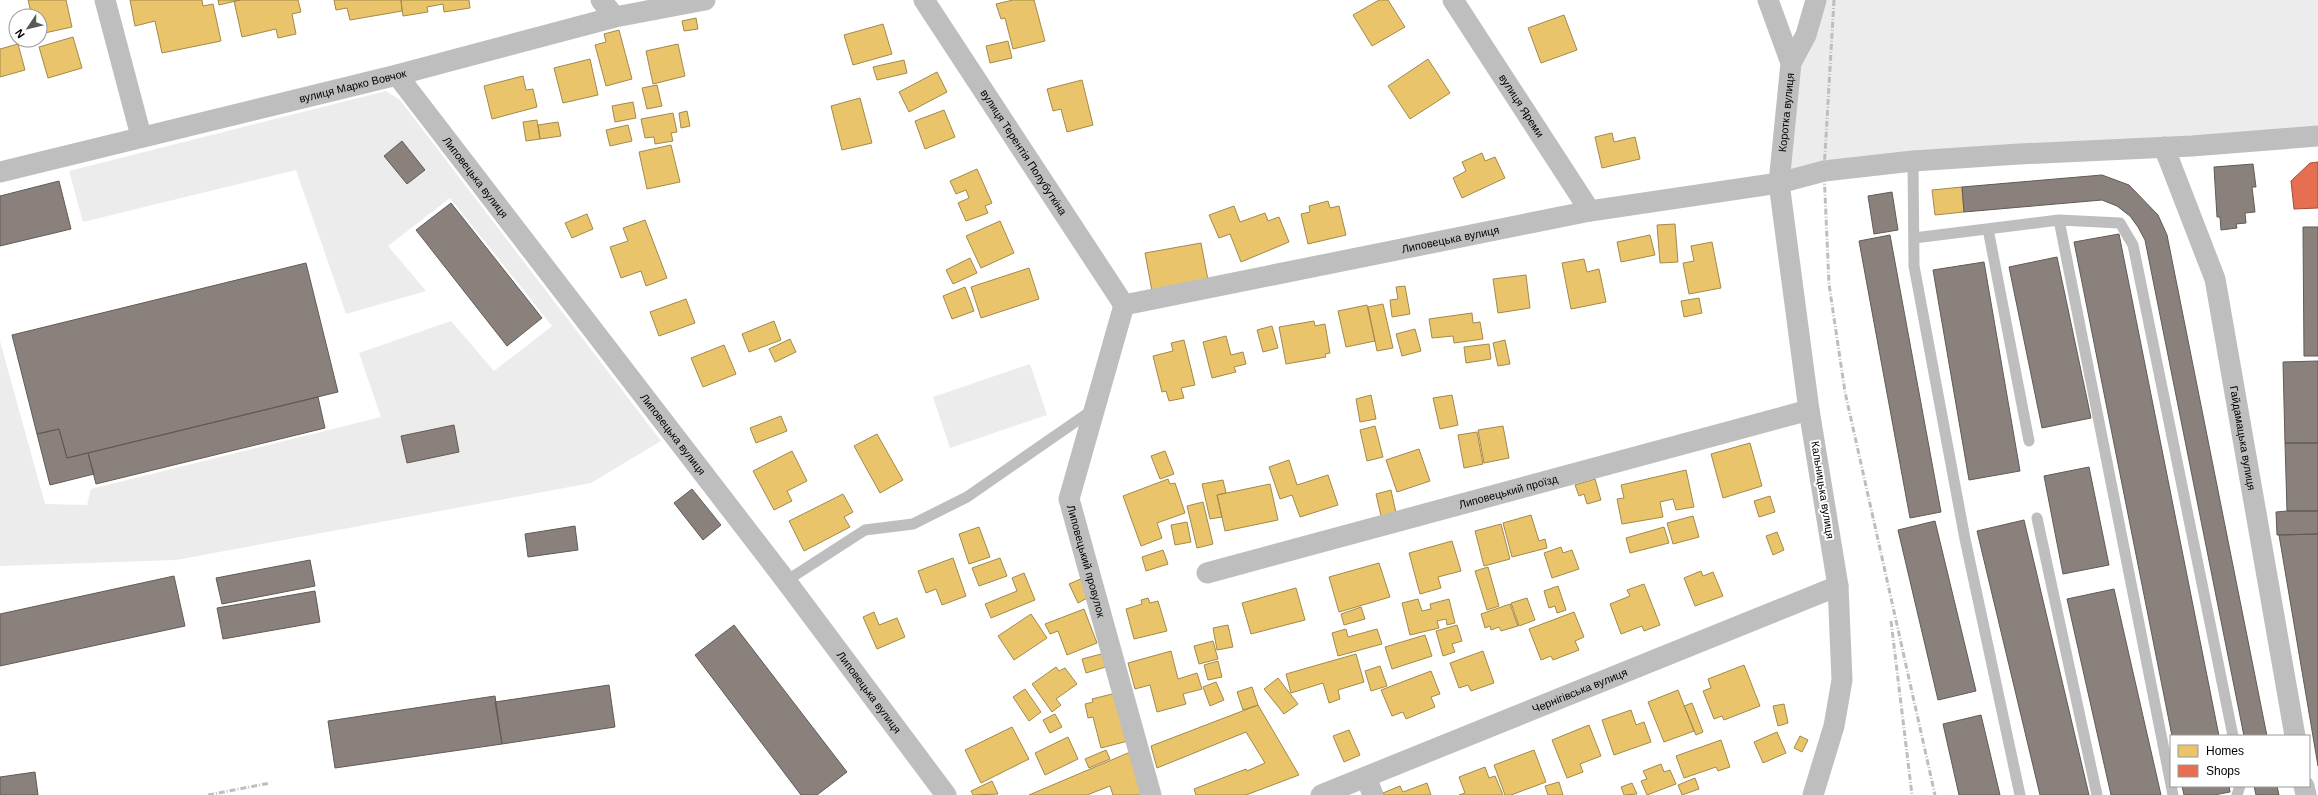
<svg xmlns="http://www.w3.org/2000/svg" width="2318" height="795" font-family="Arial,sans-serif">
<rect width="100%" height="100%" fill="#fff"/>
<path fill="#ececec" d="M1816,0H2318V136L1779,183L1791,63Z
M386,91L400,100L661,441L591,483L176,560L0,566V341L45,504L87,505L91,489L381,417L359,353L451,321L494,371L552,326L450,198L388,246L426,291L346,314L296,170L83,222L69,171Z
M1030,364L1047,415L950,448L933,397Z"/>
<path fill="#e9c46a" stroke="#a3894a" d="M28,0H66L72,27L40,34V16H32Z
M130,0H202L203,6L213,4L221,41L162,53L155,21L135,26Z
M218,0H240L219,5Z
M240,0H298L301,12L292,14L296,34L278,38L276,29L242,37L234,1Z
M334,0H401L402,11L350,20L347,8L336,10Z
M401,0H469L470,8L444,12L443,4L427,7L428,12L403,16Z
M1013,0H1034L1045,41L1013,49L1005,18L1001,19L996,4Z
M1379,0H1388L1405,27L1372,46L1353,15Z
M1564,15L1577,50L1541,63L1528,28Z
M696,18L698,29L684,31L682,21Z
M883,24L892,54L853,65L844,35Z
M619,30L632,79L606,86L595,45L606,42L604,34Z
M73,37L82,68L48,78L39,47Z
M1008,41L1012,58L990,63L986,46Z
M18,44L25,70L0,77V49Z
M678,44L685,76L653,84L646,51Z
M590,59L598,95L563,103L554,68Z
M1428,59L1450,93L1410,119L1388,86Z
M904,60L907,73L877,80L873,67Z
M937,72L947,92L909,112L899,92Z
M523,76L526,90L533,89L537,107L492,119L484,86Z
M1082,80L1093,125L1067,132L1061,109L1053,111L1047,89Z
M657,85L662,106L647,109L642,88Z
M860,98L872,143L842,150L831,106Z
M633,102L636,118L615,122L612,106Z
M944,110L955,137L925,149L915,121Z
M687,111L690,126L681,128L679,113Z
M673,113L677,132L671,133L673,141L655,144L654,137L645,138L641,119Z
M537,120L540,139L526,141L523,122Z
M558,122L561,136L540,139L538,125Z
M628,125L632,141L610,146L606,130Z
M1612,133L1614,142L1635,137L1640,159L1602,168L1595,137Z
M671,145L680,182L647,189L639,152Z
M1482,153L1485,161L1495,157L1505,178L1462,198L1453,178L1466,171L1462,162Z
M977,169L992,203L985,206L988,213L966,221L958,203L969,198L966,190L956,194L950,181Z
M1962,187L1964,212L1935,215L1932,190Z
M1328,201L1330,208L1339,206L1346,235L1308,244L1301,214L1310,212L1309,206Z
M1234,206L1240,222L1265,213L1268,221L1279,217L1289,242L1241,262L1230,234L1219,238L1209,215Z
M587,214L593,229L572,238L565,223Z
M645,220L667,278L646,286L641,271L621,278L610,247L628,241L623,228Z
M1000,221L1014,253L981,268L966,236Z
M1675,224L1678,262L1660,263L1657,225Z
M1650,235L1655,255L1621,262L1617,242Z
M1712,242L1721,288L1689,294L1683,263L1694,261L1691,246Z
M1201,243L1208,280L1152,291L1145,253Z
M970,258L977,273L953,284L946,270Z
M1584,259L1587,272L1599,269L1606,302L1571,309L1562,263Z
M1029,268L1039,299L981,318L971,287Z
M1526,275L1530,308L1498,313L1493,279Z
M1405,286L1410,314L1392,317L1390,300L1398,299L1396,287Z
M965,287L974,311L952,319L943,296Z
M1699,298L1702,313L1684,317L1681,301Z
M686,299L695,323L659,336L650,312Z
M1383,304L1393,348L1377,351L1368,307Z
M1367,305L1375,341L1346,347L1338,311Z
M1472,313L1473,323L1480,322L1483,339L1454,343L1453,336L1432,338L1429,319Z
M774,321L781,340L749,352L742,334Z
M1314,321L1315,326L1325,324L1330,353L1325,354L1326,357L1286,364L1279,327Z
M1272,326L1278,348L1263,352L1257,330Z
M1415,329L1421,351L1402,356L1396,334Z
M1226,336L1231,355L1243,352L1246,364L1234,367L1236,372L1212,378L1203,342Z
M790,339L796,352L775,362L769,349Z
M1184,340L1195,385L1181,388L1184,398L1169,401L1166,391L1162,392L1153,356L1173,351L1171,343Z
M1505,340L1510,364L1498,366L1493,343Z
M1489,344L1491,359L1466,363L1464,347Z
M724,345L736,374L703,387L691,358Z
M1371,395L1376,419L1360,422L1356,399Z
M1452,395L1458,425L1440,429L1433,398Z
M781,416L787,431L756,443L750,428Z
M1375,426L1383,457L1367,461L1360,430Z
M1503,426L1509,458L1484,463L1478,430Z
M1477,432L1483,464L1464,468L1458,435Z
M877,434L903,480L880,493L854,446Z
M1750,443L1762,486L1723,498L1711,454Z
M1419,449L1430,481L1397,492L1386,460Z
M792,451L807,481L787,491L792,501L774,510L753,471Z
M1165,451L1174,474L1160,479L1151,456Z
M1289,460L1297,485L1328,475L1338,505L1300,517L1292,495L1280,499L1269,467Z
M1686,470L1694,507L1676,510L1673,499L1660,502L1663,517L1622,524L1617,499L1624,498L1621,485Z
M1168,479L1170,484L1175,483L1185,513L1157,523L1162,538L1141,546L1123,496Z
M1595,479L1601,500L1587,504L1584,494L1579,496L1575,485Z
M1223,480L1226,493L1217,495L1222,517L1210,519L1202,484Z
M1270,484L1278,520L1225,531L1217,495Z
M1391,490L1396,513L1381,516L1376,494Z
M843,494L853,512L844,517L850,527L804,551L789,521Z
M1770,496L1775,512L1759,517L1754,501Z
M1203,502L1213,544L1197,548L1187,506Z
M1531,515L1539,541L1545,539L1547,548L1512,557L1503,523Z
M1693,516L1699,537L1673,544L1667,523Z
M1187,522L1191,542L1175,545L1171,525Z
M1501,524L1510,559L1484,566L1475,531Z
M979,527L990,557L969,564L959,534Z
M1664,527L1669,543L1630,553L1626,538Z
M1777,532L1784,550L1773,555L1766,536Z
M1452,541L1461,571L1438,577L1441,588L1420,594L1409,553Z
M1561,547L1563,553L1572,550L1579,569L1552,578L1544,553Z
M1163,550L1168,564L1146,571L1142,557Z
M953,558L966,596L942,605L936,589L926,593L918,571Z
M1000,558L1007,576L979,586L972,568Z
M1379,563L1390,597L1339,612L1329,577Z
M1488,567L1499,606L1487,610L1475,571Z
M1701,571L1703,576L1713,572L1723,596L1695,606L1684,578Z
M1024,573L1035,600L991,618L985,604L1017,591L1012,578Z
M1083,578L1091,596L1078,603L1069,584Z
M1644,584L1660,625L1644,631L1642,626L1621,634L1610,604L1630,596L1627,590Z
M1558,586L1566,610L1557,613L1555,606L1549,608L1544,591Z
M1296,588L1305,620L1251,634L1242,603Z
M1148,598L1150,603L1158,601L1167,631L1134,639L1126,609L1142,604L1141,600Z
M1527,598L1535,620L1519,626L1511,603Z
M1418,599L1422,611L1431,609L1430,604L1449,599L1455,623L1447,625L1446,619L1437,621L1439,628L1410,635L1402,603Z
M1510,604L1518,626L1501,631L1499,627L1491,630L1490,626L1485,628L1481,614Z
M1361,607L1365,619L1344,625L1341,614Z
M1084,609L1097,643L1067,655L1058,631L1050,634L1045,624Z
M874,612L879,625L897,618L905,637L877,649L863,617Z
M1574,612L1584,637L1575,641L1579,650L1553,660L1551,656L1541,660L1529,629Z
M1031,614L1047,638L1014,660L998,636Z
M1228,625L1233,647L1217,650L1213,628Z
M1457,625L1462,641L1452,644L1455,652L1443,656L1436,631Z
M1346,629L1348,637L1377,629L1382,644L1338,656L1332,633Z
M1425,635L1432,656L1392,669L1385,647Z
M1213,641L1218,659L1199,664L1194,646Z
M1171,651L1178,679L1197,673L1202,689L1183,694L1186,704L1157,712L1150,685L1135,689L1128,663Z
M1483,651L1494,683L1471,691L1468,685L1459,688L1450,663Z
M1109,652L1112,665L1086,673L1082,659Z
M1356,654L1364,682L1338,690L1340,699L1329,703L1323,683L1291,693L1286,674Z
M1218,661L1222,677L1208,680L1204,665Z
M1744,665L1760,706L1724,720L1722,716L1714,719L1703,691L1711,688L1708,679Z
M1380,666L1387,686L1371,691L1365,671Z
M1056,667L1059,671L1065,668L1077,684L1056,699L1061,705L1052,712L1032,684Z
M1431,671L1440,694L1431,697L1435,707L1406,719L1403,712L1392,716L1381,690Z
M1278,678L1298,704L1284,714L1264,689Z
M1216,682L1224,700L1210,706L1203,687Z
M1252,687L1258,705L1243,710L1237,692Z
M1025,689L1041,712L1029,721L1013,697Z
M1678,690L1694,731L1664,742L1648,702Z
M1116,693L1128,741L1101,748L1093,717L1088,718L1085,704L1093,702L1092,699Z
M1692,703L1703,732L1696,735L1684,706Z
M1784,704L1788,723L1778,726L1773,706Z
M1258,705L1299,775L1246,795H1196L1194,789L1246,769L1247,771L1265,763L1246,732L1157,768L1151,746Z
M1631,710L1636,725L1644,722L1651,742L1614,755L1602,720Z
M1055,714L1062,727L1050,733L1043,720Z
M1589,725L1601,756L1580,764L1583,772L1567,778L1552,740Z
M1012,727L1029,759L981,783L965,750Z
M1349,730L1360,755L1344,762L1333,736Z
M1777,732L1786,753L1763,763L1754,742Z
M1800,736L1808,740L1802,752L1794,748Z
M1068,737L1078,759L1045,775L1035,753Z
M1721,740L1730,767L1718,771L1716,767L1684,778L1676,756Z
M1106,750L1110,759L1089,768L1085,759Z
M1135,750L1148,795H1113L1110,786L1087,795H1029Z
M1534,750L1546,782L1511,795H1505L1494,765Z
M1661,764L1664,772L1670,770L1676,784L1647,795L1641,781L1647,779L1643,771Z
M1485,767L1489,778L1495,776L1503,795H1459L1465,793L1459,777Z
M1695,778L1699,789L1682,795L1678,785Z
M992,781L998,794L973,795L971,791Z
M1559,782L1563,795H1548L1545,786Z
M1427,783L1431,795H1384L1383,793L1400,786L1403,792Z
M1632,783L1637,794L1624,795L1621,787Z"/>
<path fill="#e76f51" stroke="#a24e39" d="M2318,162V208L2294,209L2291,181L2310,163Z"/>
<path fill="#8a817c" stroke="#615a57" d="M402,141L425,170L407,184L384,156Z
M2253,164L2256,187H2252L2255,212L2245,213L2246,223L2236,224L2237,228L2221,230L2220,217H2217L2214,167Z
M2102,175L2129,185L2158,215L2167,235L2267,736H2244L2145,240L2138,227L2130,216L2117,206L2102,200L1964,212L1962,187Z
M59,181L71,229L0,246V196Z
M1892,192L1898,230L1874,234L1868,196Z
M451,203L542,318L507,346L416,230Z
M2303,227H2318V356H2304Z
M2119,234L2219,736H2172L2074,242Z
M1890,235L1941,512L1910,518L1859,241Z
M2057,257L2091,418L2042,428L2009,267Z
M1984,262L2020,471L1969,480L1933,270Z
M306,263L338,392L67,458L59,429L37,434L12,335Z
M2318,361V443H2285L2283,362Z
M318,397L325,428L96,484L88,453Z
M454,425L459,452L407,463L401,436Z
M59,429L67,458L88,453L94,474L50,485L37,434Z
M2285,443H2318V511H2287Z
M2089,467L2109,565L2063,574L2044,476Z
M692,489L721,525L703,540L674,503Z
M2287,511H2318V534L2277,535L2276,512Z
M2024,520L2089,795H2040L1977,531Z
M1935,521L1976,691L1938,700L1898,530Z
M575,526L578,550L528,557L525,534Z
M2318,534V766L2279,535Z
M310,560L315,586L222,604L216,578Z
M174,576L185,626L0,666V614Z
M2114,589L2161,795H2111L2067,599Z
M315,591L320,622L223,639L217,608Z
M734,625L847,772L817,795H801L695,655Z
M609,685L615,727L502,744L495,702Z
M495,696L502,744L335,768L328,721Z
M1981,715L2000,795H1959L1943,724Z
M35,772L38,795H0V777Z
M2182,786H2229L2230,792L2214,795H2184Z
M2254,786H2277L2279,795H2256Z"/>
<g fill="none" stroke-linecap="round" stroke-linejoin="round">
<path stroke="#bebebe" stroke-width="11" d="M1913,161L1914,266L1965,539L2020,795
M2059,220L2173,795
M1988,229L2029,441
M1914,238L2059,220L2120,223L2133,245L2233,736
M2037,518L2097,795
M786,581L865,530L913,524L967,497L1094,409
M2237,795L2240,786"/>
<g stroke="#bebebe" stroke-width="21">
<path d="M105,0L141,136"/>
<path d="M601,0L615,17"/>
<path id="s1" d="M924,0L1124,305"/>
<path id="s2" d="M1453,0L1590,211"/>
<path d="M1768,0L1791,63"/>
<path id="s3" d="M397,75L786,581L946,795"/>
<path id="s4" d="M2164,147L2215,279L2295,736"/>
<path id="s5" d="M0,172L397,75L615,17L705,0"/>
<path id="s6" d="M1124,305L1590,211L1779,183L1824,171L1913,161L2019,154L2192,146L2318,136"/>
<path id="s7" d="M1124,305L1069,499L1151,795"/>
<path id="s8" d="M1207,573L1809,410"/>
<path d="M1366,777L1373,795"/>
<path d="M2304,786L2306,795"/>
<path id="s9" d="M1321,795L1838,586"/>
<path id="s10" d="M1813,795L1834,726L1842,680L1838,586L1809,410L1779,183L1791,63L1806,35L1816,0"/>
</g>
<path stroke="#bebebe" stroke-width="3" stroke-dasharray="6 2 1 2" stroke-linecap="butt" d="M1834,0L1824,171L1829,284L1845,392L1935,795
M1891,621L1912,795
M208,795L270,783"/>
</g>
<g text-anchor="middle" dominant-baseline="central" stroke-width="4" stroke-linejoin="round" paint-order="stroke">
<g font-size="11" fill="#000" stroke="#fff">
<text stroke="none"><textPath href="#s5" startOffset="363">вулиця Марко Вовчок</textPath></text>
<text stroke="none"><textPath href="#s2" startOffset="126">вулиця Яреми</textPath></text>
<text stroke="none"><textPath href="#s10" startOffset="691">Коротка вулиця</textPath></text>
<text stroke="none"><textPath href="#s1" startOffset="182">вулиця Терентія Полубуткіна</textPath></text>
<text stroke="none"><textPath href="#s3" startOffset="129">Липовецька вулиця</textPath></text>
<text stroke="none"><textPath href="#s6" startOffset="333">Липовецька вулиця</textPath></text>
<text stroke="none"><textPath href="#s3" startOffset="453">Липовецька вулиця</textPath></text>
<text stroke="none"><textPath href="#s4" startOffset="303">Гайдамацька вулиця</textPath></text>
<text transform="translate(1823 490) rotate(81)">Кальницька вулиця</text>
<text stroke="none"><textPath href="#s8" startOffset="312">Липовецький проїзд</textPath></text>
<text stroke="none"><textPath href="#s7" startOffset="266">Липовецький провулок</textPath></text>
<text stroke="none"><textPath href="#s9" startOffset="279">Чернігівська вулиця</textPath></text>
<text stroke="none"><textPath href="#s3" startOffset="777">Липовецька вулиця</textPath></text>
</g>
</g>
<rect x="2170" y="735" width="140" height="52" fill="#ffffff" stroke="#999999"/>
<rect x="2178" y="745" width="20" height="12" fill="#e9c46a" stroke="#999999"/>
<text x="2206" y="755" font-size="12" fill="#000000">Homes</text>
<rect x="2178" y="765" width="20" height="12" fill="#e76f51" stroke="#999999"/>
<text x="2206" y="775" font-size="12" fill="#000000">Shops</text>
<g transform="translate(28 28) rotate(235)"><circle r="19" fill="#ffffff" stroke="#999999"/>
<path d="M0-3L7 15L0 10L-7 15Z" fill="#595959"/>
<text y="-6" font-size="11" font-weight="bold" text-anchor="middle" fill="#000000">N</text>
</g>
</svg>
